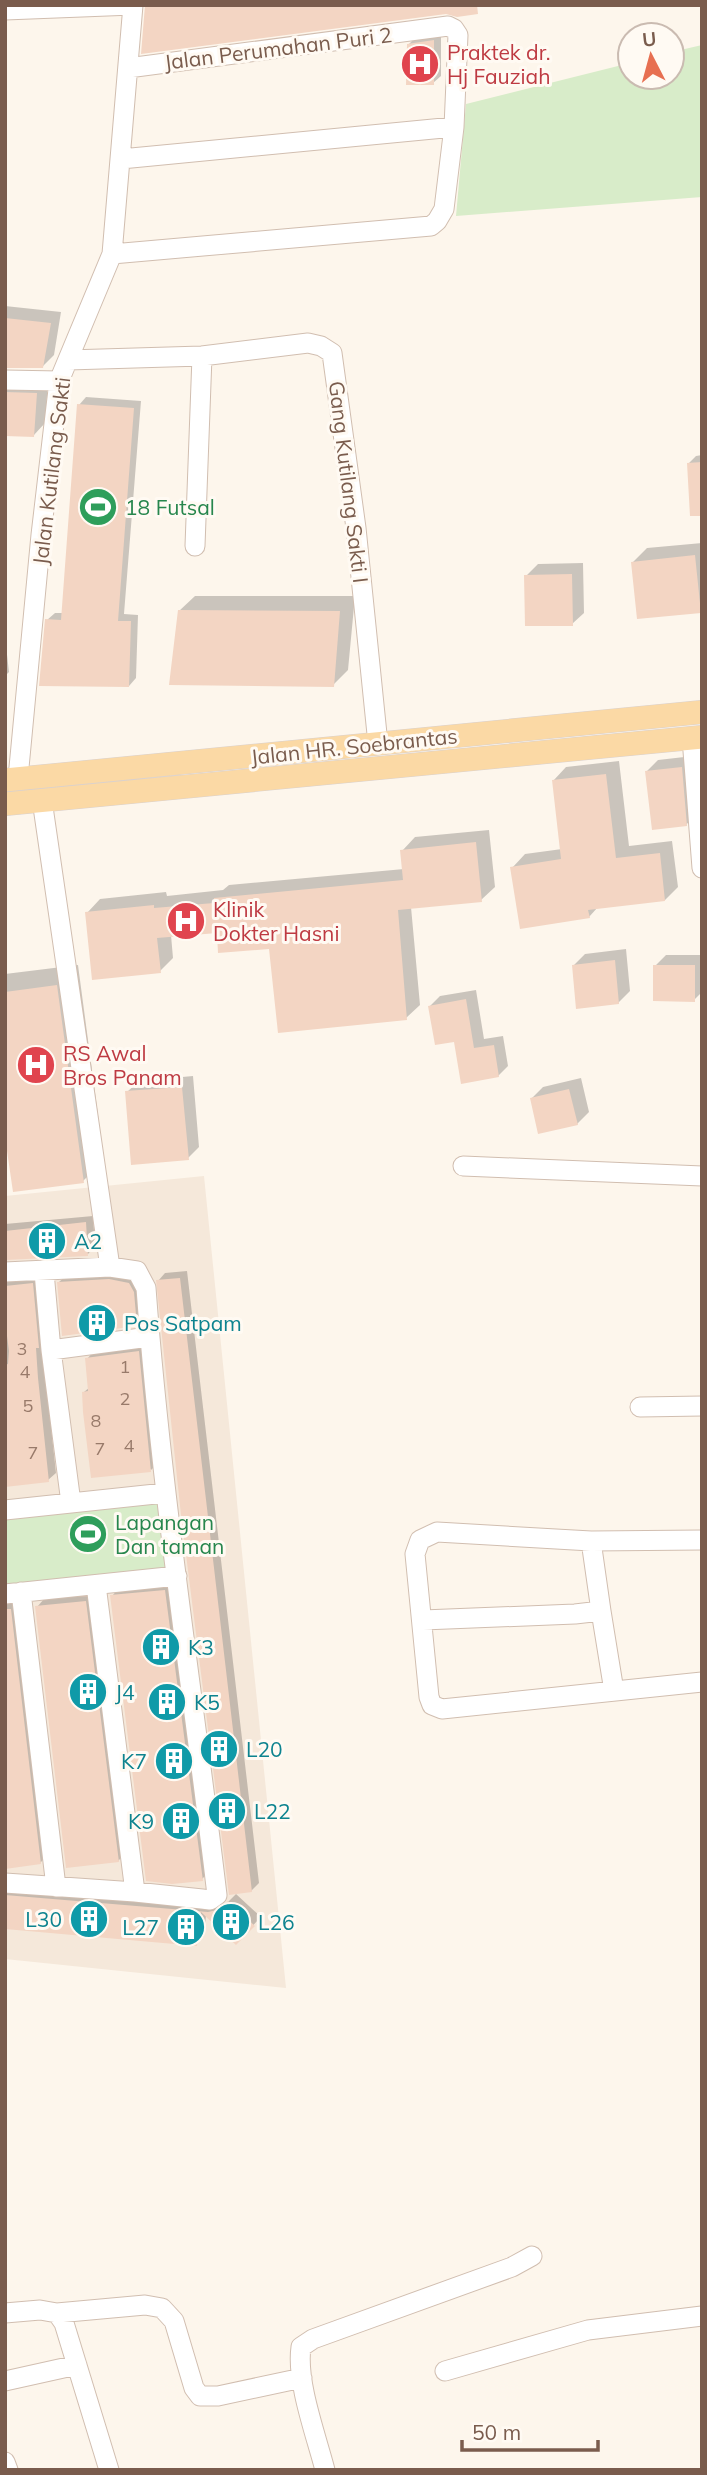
<svg xmlns="http://www.w3.org/2000/svg" width="707" height="2475" font-family="Mulish,sans-serif">
<rect width="100%" height="100%" fill="#fdf6ec"/>
<path fill="#f5e8da" d="M204,1176L286,1988L5,1959V1196Z"/>
<path fill="#d8ecc9" d="M702,45V197L456,216L466,104L630,63V77H672V52Z
M165,1493L177,1576L5,1594V1510Z"/>
<path fill="#0003" d="M441,34V76L433,83L408,45L416,37Z
M5,306L61,312L54,355L42,367L5,366Z
M5,373L48,382L45,423L34,435L5,434Z
M86,397L141,401L124,614L138,615L136,678L129,686L47,620L55,613H63L79,405Z
M702,455V509L689,463L696,456Z
M702,543V611L639,617L633,562L647,548Z
M583,563L584,613L572,624L526,576L538,564Z
M195,596H355L348,670L333,685L179,611Z
M5,637L9,672L5,676Z
M693,756L697,813L686,825L647,771L658,760Z
M619,761L629,846L672,841L678,887L665,900L598,907L589,917L512,868L525,854L562,849L553,781L566,767Z
M489,830L495,887L481,900L411,907L420,1005L406,1018L271,947L218,931L171,935L173,958L160,971L87,913L100,899L166,892L167,896L223,890L229,885L404,869L402,851L415,837Z
M626,949L630,991L618,1003L574,965L585,954Z
M666,955H702V992L694,1000L655,966Z
M78,965L104,1160L83,1181L5,1124V974Z
M476,990L484,1039L503,1036L508,1066L498,1076L455,1040L430,1006L440,996Z
M193,1076L199,1147L188,1158L127,1092L139,1081Z
M581,1078L589,1112L577,1124L532,1098L543,1087Z
M93,1216L95,1246L88,1254L5,1258V1224Z
M187,1271L259,1883L251,1891L158,1281L165,1273Z
M5,1274L40,1276L45,1370L56,1473L48,1480L5,1485Z
M67,1275L136,1276L144,1317L136,1325L59,1282Z
M146,1344L158,1463L151,1470L84,1392L90,1387L87,1359L94,1351Z
M173,1583L210,1871L202,1879L112,1596L119,1588Z
M93,1594L126,1853L118,1861L37,1607L44,1599Z
M5,1597L17,1599L48,1855L40,1863L5,1867Z
M5,1888L217,1905L227,1903L236,1894L261,1917L236,1943L206,1915L204,1936L196,1944L5,1927Z"/>
<path fill="#f3d5c3" d="M145,5H477L478,14L457,17L446,14L141,54Z
M434,40V85H406L407,44Z
M5,318L51,323L43,368H5Z
M5,392L37,393L34,437L5,436Z
M77,404L134,408L118,621H131L129,687L39,686L45,619L61,620Z
M702,462V516H690L687,463Z
M695,555L701,613L637,619L631,562Z
M572,574L573,626H525L524,575Z
M178,610L340,611L334,687L169,685Z
M682,767L687,826L652,830L645,771Z
M606,774L616,858L660,853L665,901L588,910L590,918L520,929L510,867L561,859L552,780Z
M476,842L482,902L398,910L407,1020L278,1033L269,949L218,953L217,933L157,938L161,973L92,980L85,912L154,905V908L214,903V898L403,880L400,850Z
M615,960L619,1004L576,1009L572,965Z
M653,965H695V1002L653,1001Z
M57,985L84,1183L13,1192L5,1137V992Z
M466,999L474,1048L494,1045L499,1077L461,1084L454,1042L435,1045L428,1006Z
M182,1087L189,1160L131,1165L125,1091Z
M569,1089L578,1125L538,1134L530,1098Z
M86,1222L88,1256L6,1260L5,1231Z
M180,1278L252,1892L229,1895L181,1515L156,1280Z
M109,1279L129,1283L134,1292L137,1326L62,1336L57,1282Z
M33,1283L39,1348H36L38,1378L49,1482L5,1487V1365L8,1364L9,1351L5,1321V1286Z
M139,1351L151,1472L91,1478L83,1412L82,1392L88,1391L85,1358Z
M165,1590L203,1881L172,1884L146,1881L110,1595Z
M86,1601L119,1862L66,1868L35,1606Z
M5,1609H11L41,1864L5,1869Z
M5,1895L208,1912L217,1910L228,1901L255,1926L236,1945L201,1912L197,1946L5,1929Z"/>
<g fill="none" stroke-linecap="round" stroke-linejoin="round">
<g stroke="#d1beb0" stroke-width="21">
<path id="minor" d="M5,10L133,5
M121,159L454,127
M112,254L431,226L437,221L444,209L454,127L458,35L454,29L448,26L128,68
M68,360L202,356L308,343L321,346L332,353L356,528L378,744
M5,380L59,381
M195,546L202,356
M692,738L702,868
M18,778L41,535L59,381L112,254L133,5
M42,800L110,1267
M463,1166L702,1176
M5,1272L110,1267L137,1271L146,1288C161,1491 193,1693 217,1895L210,1900L202,1899L135,1892L5,1883
M44,1272L51,1350L71,1503
M51,1350L149,1337
M640,1407L702,1406
M5,1510L165,1493
M702,1540L591,1541L437,1532L420,1540L415,1554L429,1697L432,1705L442,1709L702,1682
M96,1585L135,1892
M21,1592L56,1887
M5,1594L177,1576
M601,1611L614,1691
M423,1620L575,1614L601,1611L591,1541
M5,2313L40,2310L57,2313L64,2323L109,2470
M57,2313L145,2305L162,2308L174,2321L194,2388L200,2396H218L302,2378
M445,2371L588,2330L702,2316
M5,2381L77,2365
M5,2462L8,2470
M325,2470C316,2435 296,2382 301,2347L313,2339L512,2267L532,2256"/>
</g>
<g stroke="#dad1cd" stroke-width="24">
<path id="major" d="M5,780L702,712
M5,804L702,737"/>
</g>
<use href="#minor" stroke="#fff" stroke-width="19"/>
<use href="#major" stroke="#fbd9a5" stroke-width="23"/>
</g>
<defs>
<g id="hospital-disc" transform="scale(2.0125)"><circle r="9.5" fill="#e0444e" stroke="#fffaf3"/><path d="M-5-5h3v3.5h4V-5h3V5h-3V1.5h-4V5h-3Z" fill="#fff"/></g>
<g id="stadium-disc" transform="scale(2.0125)"><circle r="9.5" fill="#2e9e5b" stroke="#fffaf3"/><path d="M0-5a6.5 5 0 1 0 0 10a6.5 5 0 1 0 0-10ZM-3.5-1.8h7v3.6h-7Z" fill="#fff"/></g>
<g id="building-disc" transform="scale(2.0125)"><circle r="9.5" fill="#0f9aa8" stroke="#fffaf3"/><path d="M-4-6H4V6H1V3H-1V6H-4ZM-2.5-4.3h1.7v1.8h-1.7ZM.8-4.3h1.7v1.8H.8ZM-2.5-1h1.7V.8h-1.7ZM.8-1h1.7V.8H.8Z" fill="#fff"/></g>
</defs>
<g fill-rule="evenodd">
<use href="#hospital-disc" x="420" y="64"/>
<use href="#stadium-disc" x="98" y="507"/>
<use href="#hospital-disc" x="186" y="921"/>
<use href="#hospital-disc" x="36" y="1065"/>
<use href="#building-disc" x="47" y="1241"/>
<use href="#building-disc" x="97" y="1323"/>
<use href="#stadium-disc" x="88" y="1534"/>
<use href="#building-disc" x="161" y="1647"/>
<use href="#building-disc" x="88" y="1692"/>
<use href="#building-disc" x="167" y="1702"/>
<use href="#building-disc" x="219" y="1749"/>
<use href="#building-disc" x="174" y="1761"/>
<use href="#building-disc" x="227" y="1811"/>
<use href="#building-disc" x="181" y="1821"/>
<use href="#building-disc" x="89" y="1919"/>
<use href="#building-disc" x="231" y="1922"/>
<use href="#building-disc" x="186" y="1927"/>
</g>
<g text-anchor="middle" dominant-baseline="central" stroke-width="6" stroke-linejoin="round" paint-order="stroke">
<g font-size="18" fill="#987a6a">
<text x="22" y="1348">3</text>
<text x="125" y="1366">1</text>
<text x="25" y="1371">4</text>
<text x="125" y="1398">2</text>
<text x="28" y="1405">5</text>
<text x="96" y="1420">8</text>
<text x="129" y="1445">4</text>
<text x="100" y="1448">7</text>
<text x="33" y="1452">7</text>
</g>
<g font-size="21" fill="#7a5c4d" stroke="#fffaf3">
<text transform="translate(278 48) rotate(-7)">Jalan Perumahan Puri 2</text>
<text transform="translate(51 471) rotate(-83)">Jalan Kutilang Sakti</text>
<text transform="translate(349 482) rotate(83)">Gang Kutilang Sakti I</text>
<text transform="translate(354 746) rotate(-6)">Jalan HR. Soebrantas</text>
</g>
<g font-size="21" fill="#be3a42" stroke="#fffaf3" text-anchor="start">
<text x="447" y="52">Praktek dr.<tspan x="447" dy="24">Hj Fauziah</tspan></text>
<text x="213" y="909">Klinik<tspan x="213" dy="24">Dokter Hasni</tspan></text>
<text x="63" y="1053">RS Awal<tspan x="63" dy="24">Bros Panam</tspan></text>
</g>
<g font-size="21" fill="#27864d" stroke="#fffaf3" text-anchor="start">
<text x="125" y="507">18 Futsal</text>
<text x="115" y="1522">Lapangan<tspan x="115" dy="24">Dan taman</tspan></text>
</g>
<g font-size="21" fill="#0d838f" stroke="#fffaf3" text-anchor="start">
<text x="74" y="1241">A2</text>
<text x="124" y="1323">Pos Satpam</text>
<text x="188" y="1647">K3</text>
<text x="115" y="1692">J4</text>
<text x="194" y="1702">K5</text>
<text x="246" y="1749">L20</text>
<text x="147" y="1761" text-anchor="end">K7</text>
<text x="254" y="1811">L22</text>
<text x="154" y="1821" text-anchor="end">K9</text>
<text x="62" y="1919" text-anchor="end">L30</text>
<text x="258" y="1922">L26</text>
<text x="159" y="1927" text-anchor="end">L27</text>
</g>
</g>
<rect width="707" height="2475" fill="none" stroke="#7a5c4d" stroke-width="14"/>
<g transform="translate(651 56) rotate(354)"><circle r="33" fill="#fffaf3" stroke="#cabbb1" stroke-width="2"/>
<path d="M0-5L12 26L0 18L-12 26Z" fill="#e76f51"/>
<text y="-10" font-size="19" font-weight="bold" text-anchor="middle" fill="#7a5c4d">U</text>
</g>
<path d="M462 2440v10h136v-10" fill="none" stroke="#7a5c4d" stroke-width="3.5"/>
<text x="472" y="2440" font-size="21" fill="#7a5c4d" stroke="#fffaf3" stroke-width="5" paint-order="stroke">50 m</text>
</svg>
